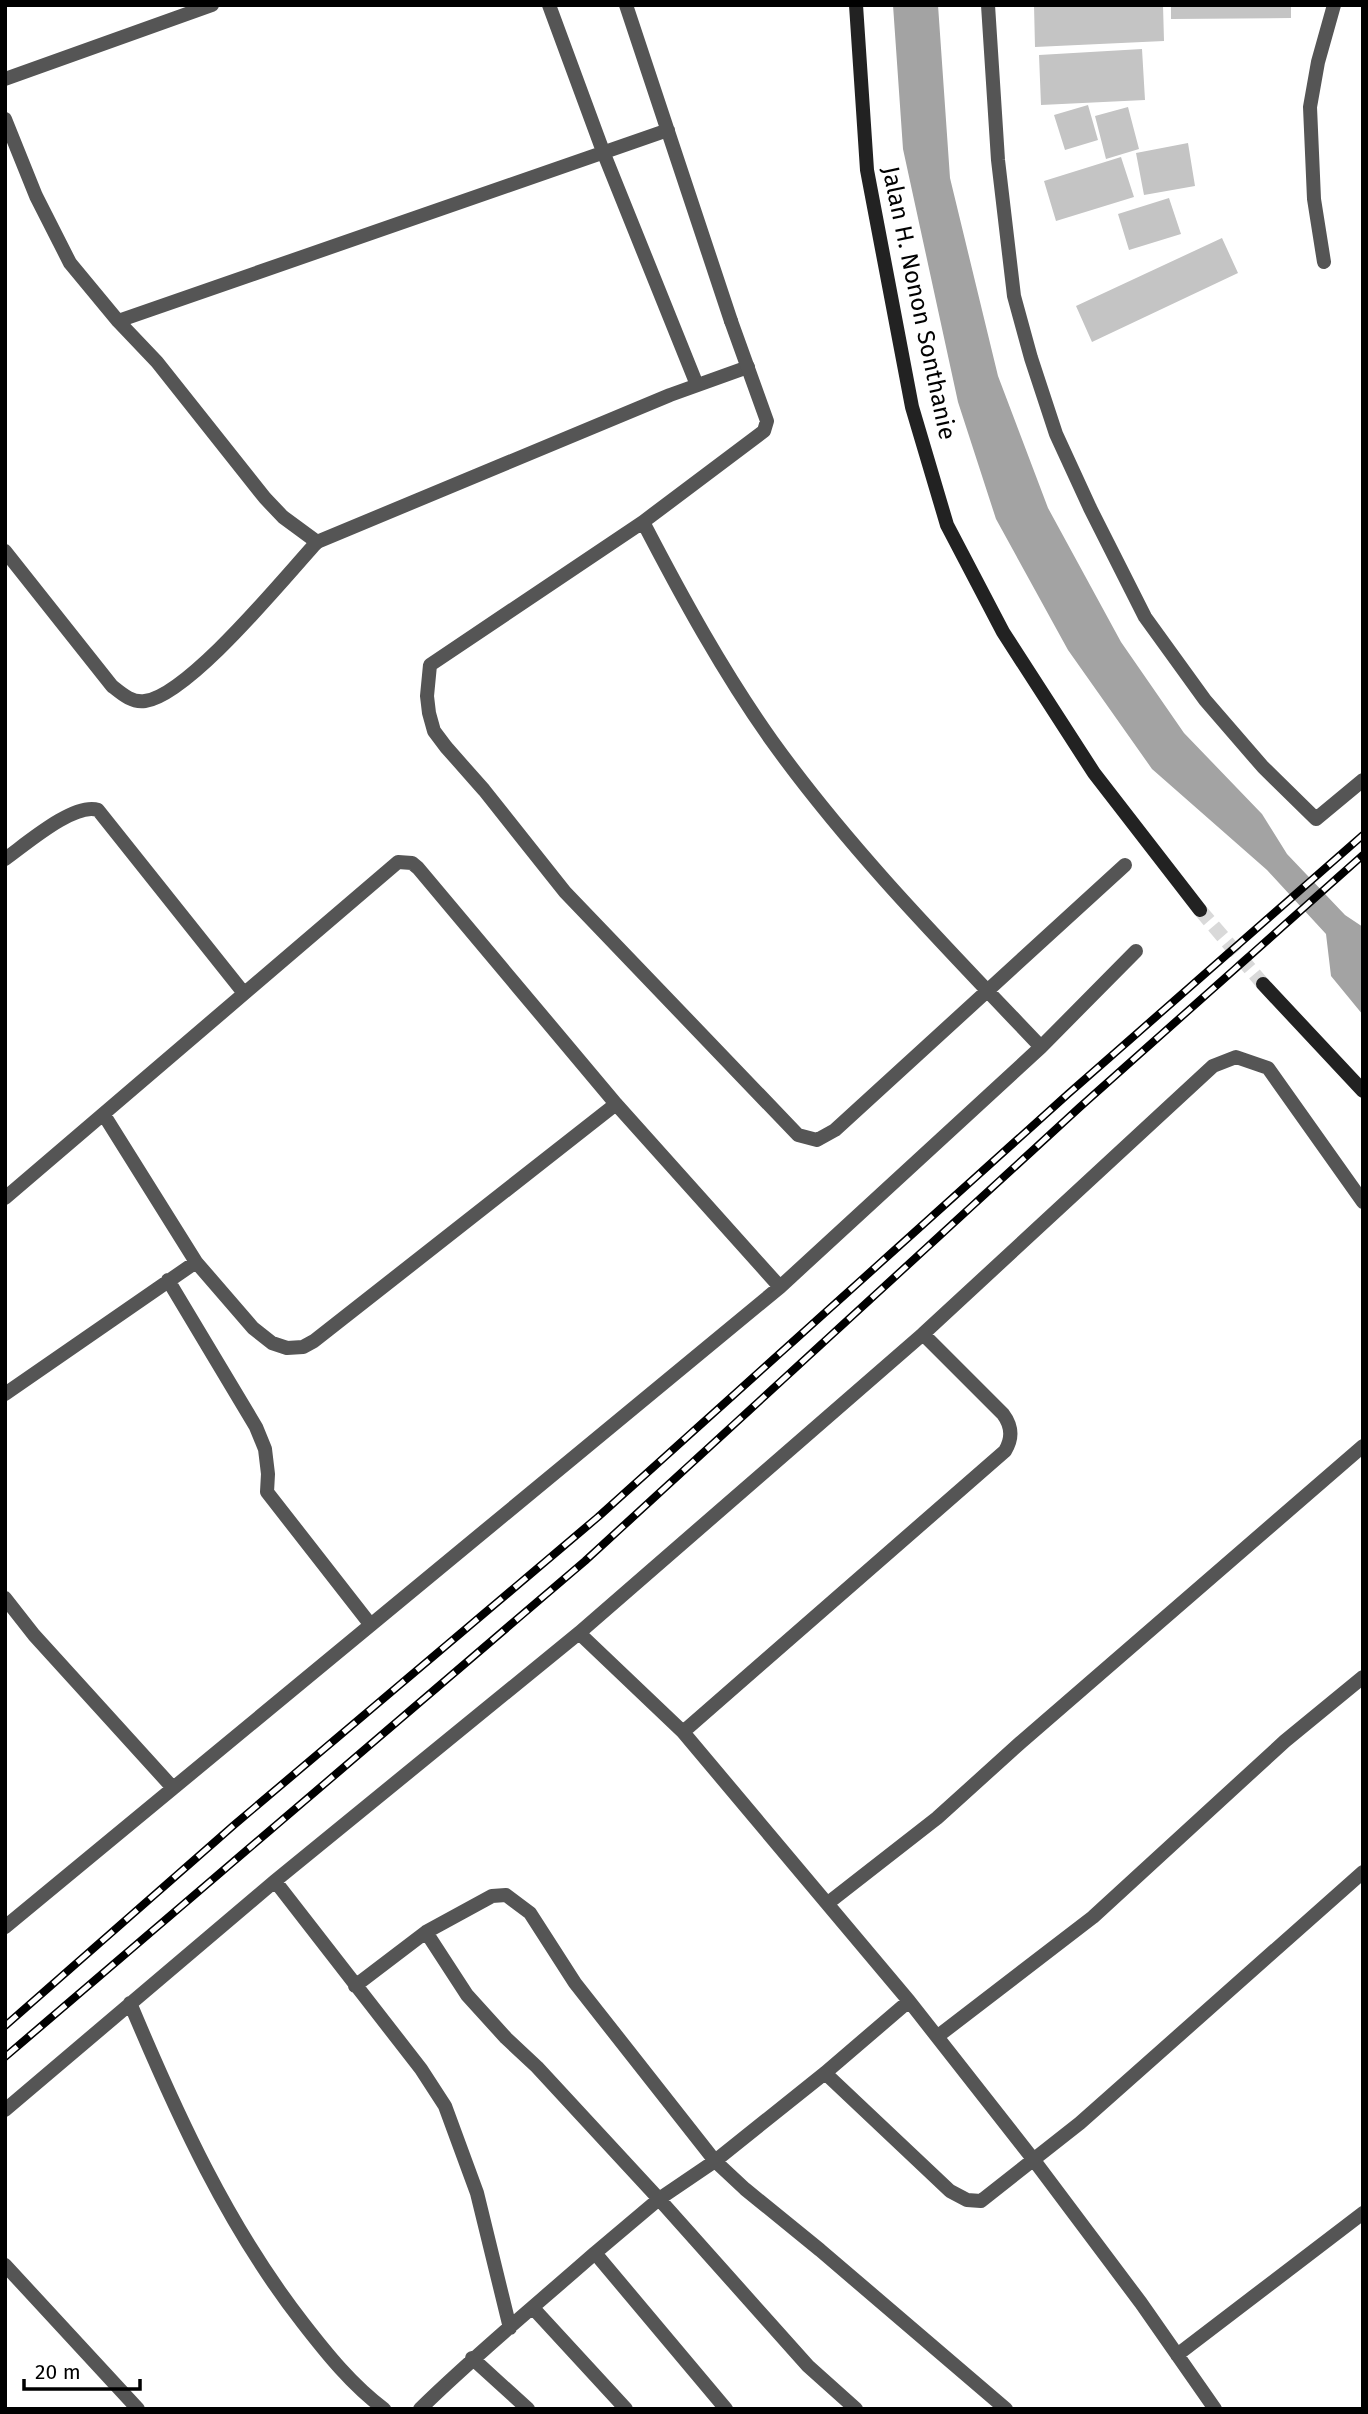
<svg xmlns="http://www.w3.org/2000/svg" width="1368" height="2414" font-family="'Fira Sans',sans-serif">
<rect width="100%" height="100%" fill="#fff"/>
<path fill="#a3a3a3" d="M893,5H938L950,178L998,376L1048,508L1121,642L1184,733L1262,814L1287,854L1345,915L1363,927V1015L1331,976L1326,934L1267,870L1152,769L1068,650L996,519L958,402L903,149Z"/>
<path fill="#c4c4c4" d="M1034,5H1163L1164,41L1035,47Z
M1171,5H1291V18L1171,19Z
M1142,49L1145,100L1041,105L1039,55Z
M1088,105L1098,140L1065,150L1054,115Z
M1128,107L1139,149L1106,159L1095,116Z
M1188,143L1195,186L1144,195L1136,153Z
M1121,157L1134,197L1056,221L1044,181Z
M1169,198L1181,234L1129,250L1118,214Z
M1222,238L1238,273L1092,342L1076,306Z"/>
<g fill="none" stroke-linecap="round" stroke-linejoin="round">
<path stroke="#d9d9d9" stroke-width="14" stroke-dasharray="14 7" stroke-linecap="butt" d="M1200,910L1263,984"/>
<path stroke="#555" stroke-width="14" d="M549,5L604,154L697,385
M626,5L731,321
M5,79L212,5
M5,119L36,196L70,263L118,321L157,362L265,498L283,517L317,542L670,395L748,367
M118,321L668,130"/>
<path stroke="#555" stroke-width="14" d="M988,5L998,160L1014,296L1031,358L1056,434L1090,508L1145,617L1205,700L1263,767L1316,819L1363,780
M1324,262L1314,199L1310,107L1318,62L1334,5
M731,321L767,421L764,431L643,522C682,597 723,672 772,741C851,851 948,949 1041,1047
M643,522L430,665L427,696L429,713L434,731L446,747L484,790L565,892L798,1135L817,1140L835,1130L1125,865
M5,551L112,686C122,694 132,703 145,701C189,695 284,578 317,542
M5,859C25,845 74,802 98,810L243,992
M104,1115L196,1262L253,1328L272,1343L287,1348L303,1347L314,1341L616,1104
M5,1198L398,862L412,863L418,868L616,1104L780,1287
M168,1280L256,1427L265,1449L268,1474L267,1492L370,1624
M5,1394L196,1262
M5,1598L34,1635L173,1788
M579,1633L683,1732L909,2001L1033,2159L1141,2303L1215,2409
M683,1732L1005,1451C1013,1438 1012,1426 1003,1414L923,1334
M275,1881L421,2069L445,2106L477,2193L510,2328
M828,1903L937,1818L1020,1743L1363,1446
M5,1927L780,1287L1041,1047L1136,951
M426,1932L467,1995L506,2038L537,2067L659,2199L808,2366L856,2409
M355,1986L426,1932L492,1896L506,1895L530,1913L575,1983L715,2161L745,2189L820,2250L1006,2409
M130,2003C177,2115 228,2227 303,2323C327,2354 352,2385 384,2409
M938,2036L1093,1917L1285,1741L1363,1677
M825,2073L950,2191L967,2200L981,2201L1080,2123L1363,1872
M5,2110L275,1881L579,1633L923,1334L1213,1066L1236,1057L1268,1068L1363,1202
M595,2253L659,2199L715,2161L825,2073L909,2001
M5,2265L138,2409
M533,2308L626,2409
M1177,2355L1363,2213
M472,2358L528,2409
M420,2409C476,2354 536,2305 595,2253L726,2409"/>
<path stroke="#222" stroke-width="14" d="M856,5L867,170L912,407L947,525L1003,632L1094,773L1200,910
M1263,984L1363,1091"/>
<g stroke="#000" stroke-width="8">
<path id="rail" d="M5,2026L234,1825L598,1517L1068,1094L1363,835
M5,2057L585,1561L1080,1107L1363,855"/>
</g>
<use href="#rail" stroke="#fff" stroke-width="5" stroke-dasharray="16" stroke-linecap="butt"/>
</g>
<g text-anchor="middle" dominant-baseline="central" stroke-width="5" stroke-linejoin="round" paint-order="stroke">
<g font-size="24" fill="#000" stroke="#fff">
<text transform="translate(919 303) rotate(78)">Jalan H. Nonon Sonthanie</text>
</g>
</g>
<rect width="1368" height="2414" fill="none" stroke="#000000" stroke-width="14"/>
<path d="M24 2379v10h116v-10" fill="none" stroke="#000000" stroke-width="3.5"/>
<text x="35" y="2379" font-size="21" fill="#000000" stroke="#ffffff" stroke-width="5" paint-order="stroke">20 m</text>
</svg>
